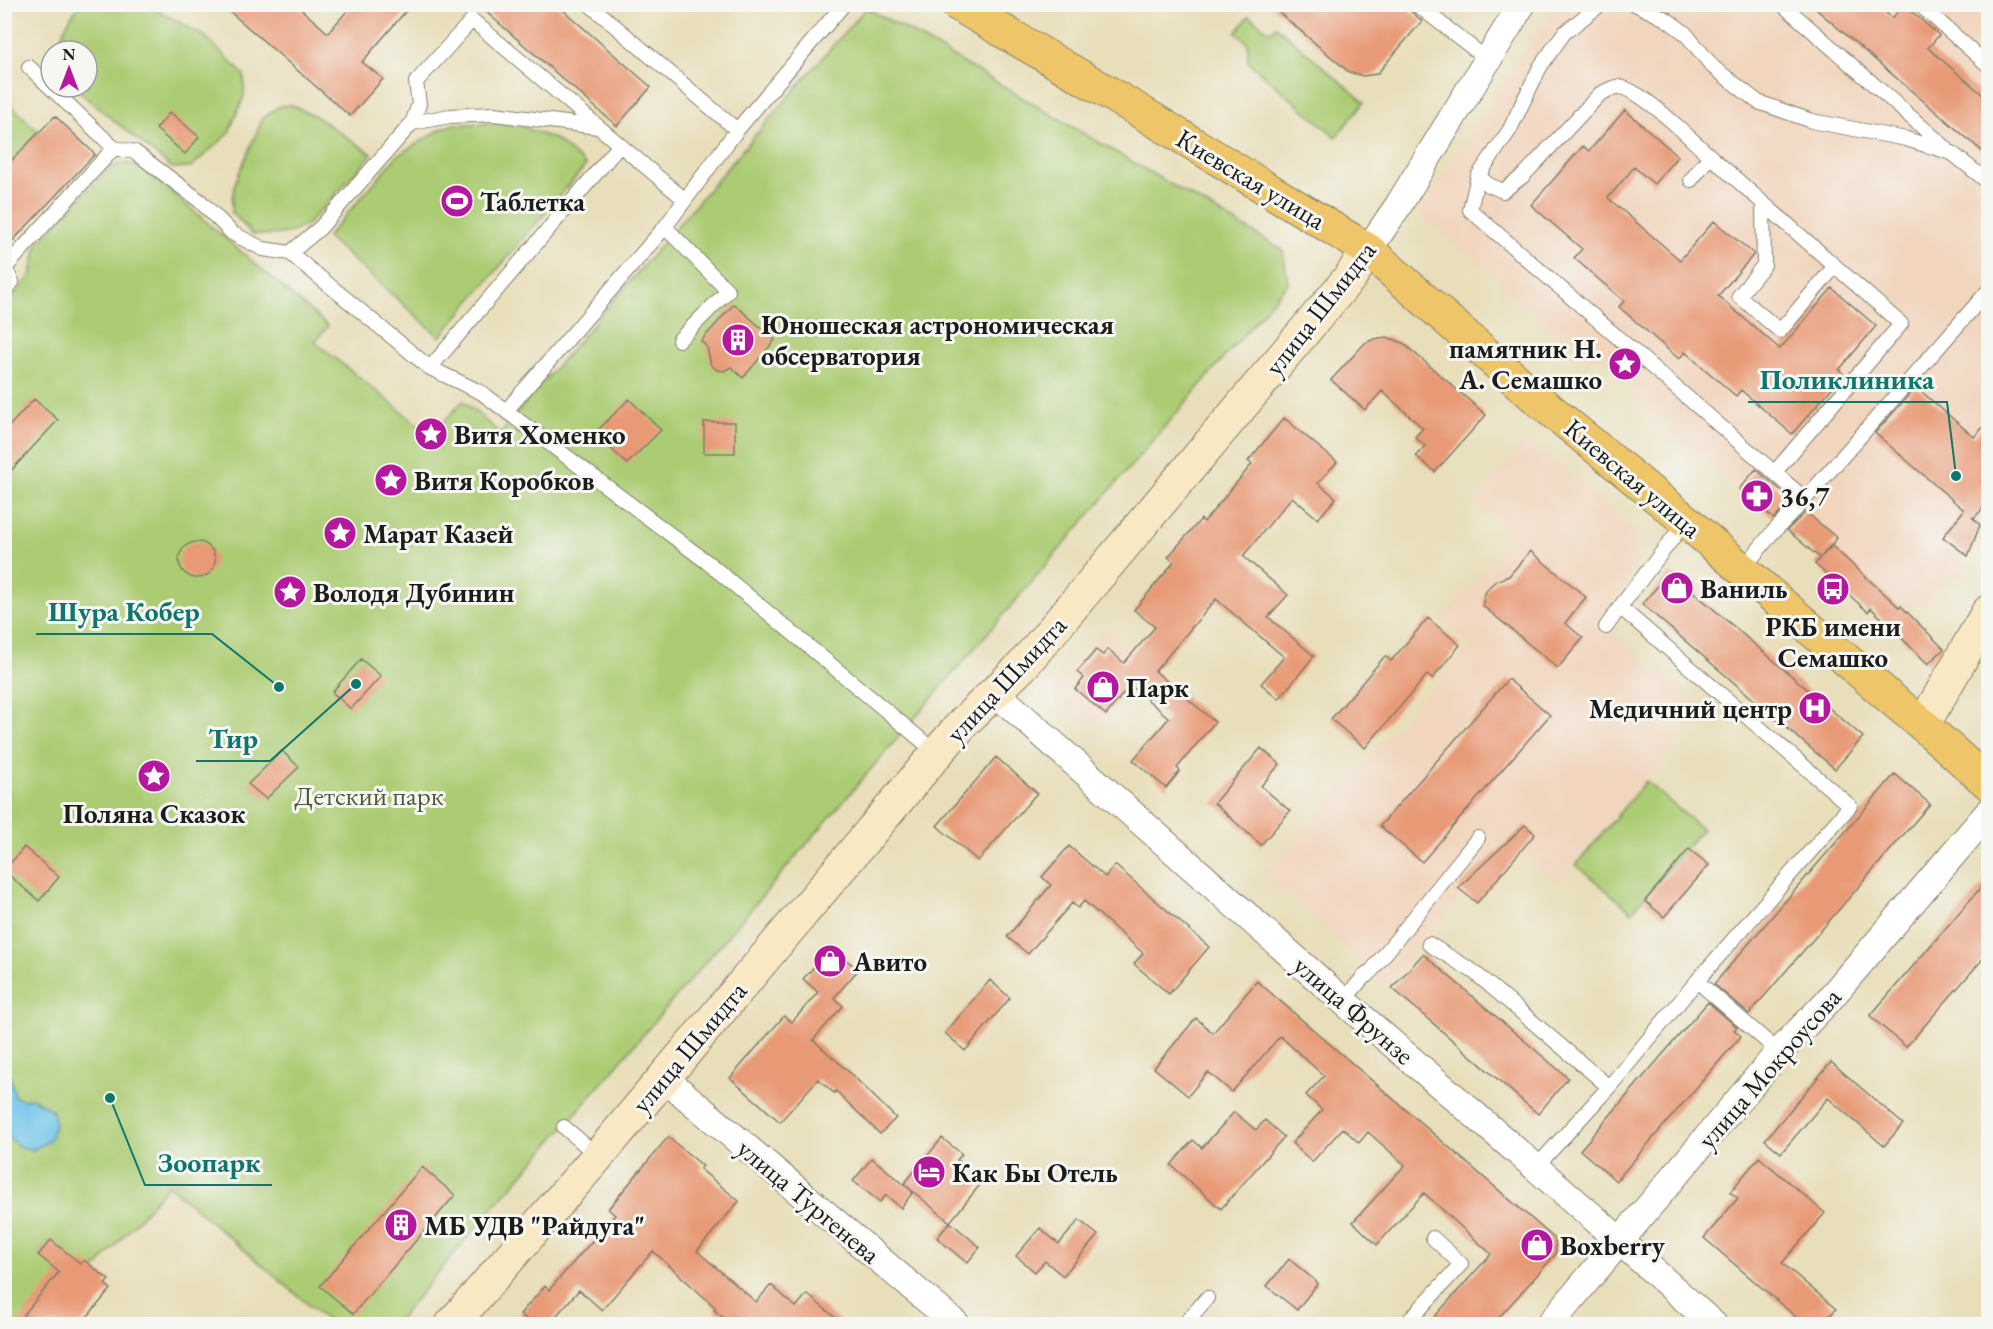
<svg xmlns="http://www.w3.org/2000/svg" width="1993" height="1329" font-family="'EB Garamond',serif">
<rect width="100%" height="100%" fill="#f6f6f2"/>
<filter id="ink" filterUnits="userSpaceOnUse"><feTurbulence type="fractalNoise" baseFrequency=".0167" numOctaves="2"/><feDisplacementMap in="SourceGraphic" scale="12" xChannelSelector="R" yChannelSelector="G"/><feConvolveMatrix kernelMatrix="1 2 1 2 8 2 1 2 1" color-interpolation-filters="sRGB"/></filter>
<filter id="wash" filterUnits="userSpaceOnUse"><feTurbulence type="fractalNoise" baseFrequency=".008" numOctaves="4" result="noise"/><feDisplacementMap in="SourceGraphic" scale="24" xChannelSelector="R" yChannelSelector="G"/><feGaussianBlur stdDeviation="1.35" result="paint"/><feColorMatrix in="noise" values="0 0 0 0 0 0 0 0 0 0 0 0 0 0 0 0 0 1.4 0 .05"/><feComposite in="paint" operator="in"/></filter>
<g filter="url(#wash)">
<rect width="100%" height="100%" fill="#e8deb9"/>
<path fill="#f1d5bd" d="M1554,5H1988V502L1974,518L1980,525L1958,581L1947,575L1928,607L1918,601L1908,616L1831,545L1836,538L1784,493L1787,489L1759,465L1739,489L1630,395L1635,381L1630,364L1621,357L1612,354H1602L1589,361L1419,211Z
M1526,438L1650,543L1600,621L1705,712L1556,883L1507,842L1387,986L1264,874L1470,645L1441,620L1513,536L1475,503Z
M1104,629L1148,665L1094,728L1051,692Z"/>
<path fill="#accc73" stroke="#647448" stroke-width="1.5" d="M79,5H147L205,36L244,75V96L228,134L191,167L172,168L85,97L76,87H87V51H61C59,32 69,20 79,5Z
M866,8L907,30L1283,250L1288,283L564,1127L484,1218L395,1324H331L168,1185L48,1324H5L4,353L8,350L5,331V304L31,276L37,244L108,169L123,162L143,168L328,326L315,342L431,435L463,401L501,434L513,417C631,281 747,143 866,8Z
M1249,16L1270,32L1276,26L1364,102L1336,137L1248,62V43L1236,33Z
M5,99L39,132L5,168L4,100Z
M292,105L315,116L372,154L308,224L292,232L273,235L252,234L232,212V199L235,183L263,118L280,106Z
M511,123L555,139L586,165L440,337L327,237L398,155L441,129L454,124Z
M1646,781L1702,829L1632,912L1576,865Z"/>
<path fill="#6cc2e9" stroke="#446f82" stroke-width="1.5" d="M4,1073L10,1075L15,1097L24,1100L32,1098L53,1111L55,1124L50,1140L33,1150L18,1146L5,1134Z"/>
<g id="blocks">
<path fill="#e89a76" d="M221,4H295L328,33L353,4H412L362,62L383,79L350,116Z
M477,4H556L651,87L617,126Z
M1269,4H1402L1422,21L1377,74L1363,76L1349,72Z
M1810,4H1876L1892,18L1904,5L1939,35L1928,48L1989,100V157Z
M1625,110L1678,156L1654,184L1634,167L1608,198L1680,260L1714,221L1754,254L1718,296L1780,349L1832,288L1876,326L1839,370L1844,374L1792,434L1741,390L1736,396L1685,352L1679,359L1619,307L1624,301L1574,258L1582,249L1531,205L1583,146L1589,151Z
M170,112L199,137L185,154L156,129Z
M55,116L95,154L4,250V168Z
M734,304L775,340L743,378L731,367L724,371L717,370L711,365L707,347L701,341Z
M1387,337L1403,343L1486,415L1435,472L1416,456L1425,446L1415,437L1423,428L1382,391L1365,410L1331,380L1365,343L1374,339Z
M1916,387L1974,437L1989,421V502L1974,518L1972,517L1980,525L1968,556L1943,537L1964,510L1875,433Z
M34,399L58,420L4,478V432Z
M629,399L661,430L627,464L595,433Z
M1284,418L1337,462L1318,483L1336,498L1318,519L1292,497L1243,556L1288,595L1268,617L1314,656L1279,699L1261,684L1284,657L1216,599L1155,671L1215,722L1177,768L1180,771L1166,788L1133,760L1169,718L1130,685L1106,715L1075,689L1084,678L1077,672L1096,650L1103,655L1108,649L1124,663L1155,627L1134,610L1174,562L1168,557L1201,519L1204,522L1252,464L1248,461Z
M704,422H735V453H704Z
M1756,469L1792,500L1774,519L1739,489Z
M1806,512L1837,538L1821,557L1832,546L1899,607L1901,606L1944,649L1928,664L1871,608L1868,612L1815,564L1820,558L1787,530Z
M179 560a18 18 0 1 1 36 0a18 18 0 1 1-36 0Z
M1530,551L1586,597L1565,623L1583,638L1558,668L1483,606L1484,595L1489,587L1496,581L1509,576Z
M1670,572L1863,737L1835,769L1642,604Z
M1428,618L1460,645L1432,679L1427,675L1365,748L1331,719L1385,656L1391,661Z
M361,659L381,676L351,709L332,692Z
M1508,679L1550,715L1422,862L1380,826Z
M1261,748L1280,764L1261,786L1290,811L1261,845L1214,803Z
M282,751L299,767L266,799L248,784Z
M996,757L1037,793L978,861L937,826Z
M1895,774L1930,804L1749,1014L1714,984Z
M1525,825L1535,834L1477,903L1458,888Z
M1069,846L1105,877L1115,865L1209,947L1169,994L1134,964L1143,953L1084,901L1078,908L1072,903L1028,954L1007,937L1051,885L1042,877Z
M24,847L59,877L39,901L4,871Z
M1689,849L1709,865L1664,917L1645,901Z
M1989,878V952L1906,1047L1870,1016Z
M832,947L858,970L834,998L843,1006L813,1040L847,1070L896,1118L880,1134L836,1091L834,1093L818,1079L780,1122L730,1078L784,1016L792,1022L818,992L803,979Z
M1423,954L1568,1078L1538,1114L1392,988Z
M990,980L1010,998L965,1051L945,1033Z
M1257,981L1555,1239L1556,1254L1493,1324H1428L1491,1254L1424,1193L1377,1245L1353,1222L1405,1165L1368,1132L1359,1143L1343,1128L1312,1162L1292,1143L1322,1110L1306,1095L1324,1076L1280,1036L1232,1092L1208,1072L1188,1096L1154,1068L1196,1018L1213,1033Z
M1708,1002L1737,1027L1734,1030L1741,1036L1616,1181L1580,1150Z
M1831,1062L1903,1124L1884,1146L1828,1098L1781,1153L1765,1140Z
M1234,1112L1256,1130L1265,1120L1284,1137L1221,1209L1171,1165L1193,1140L1202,1148Z
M668,1137L703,1166L700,1169L739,1201L697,1251L756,1302L771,1285L796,1307L807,1294L843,1324H731L714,1310L716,1308L653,1251L602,1310L579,1290L549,1324H532L520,1314L545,1286L549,1290L615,1215L608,1209Z
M942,1138L962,1154L957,1160L983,1181L950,1222L904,1184Z
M1759,1157L1825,1213L1782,1263L1836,1309L1822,1324H1804L1704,1238L1738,1198L1730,1192Z
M872,1158L913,1192L901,1208L886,1195L880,1202L853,1181Z
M422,1167L455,1195L353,1314L320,1286Z
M1079,1220L1098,1235L1063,1276L1045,1261L1035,1272L1016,1256L1040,1228L1059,1244Z
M950,1222L980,1247L967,1263L937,1238Z
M51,1240L81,1264L84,1260L109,1280L105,1284L111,1289L81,1324H16L59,1272L38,1255Z
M1289,1259L1318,1283L1297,1310L1267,1286Z"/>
</g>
</g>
<g filter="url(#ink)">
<use href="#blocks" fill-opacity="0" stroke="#827d6a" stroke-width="1.5"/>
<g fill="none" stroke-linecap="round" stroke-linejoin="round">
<g stroke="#827d6a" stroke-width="16">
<path id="lane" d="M589,4L737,130
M1416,4L1488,60
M1601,4L1564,33L1540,67L1509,131L1478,176L1470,210L1805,499
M1635,4L1666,19L1685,33L1713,67L1758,102L1812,121L1906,139L1952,153L1988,182
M1782,4L1946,148
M1919,4L1988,65
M29,67L114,148L135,152L200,201L232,233L263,249L290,253L430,368L482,393L707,562L937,753
M412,123L450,116L494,114L598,127
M1710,156L1763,203L1764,265L1739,296L1780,331L1835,266L1901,324L1775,472
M1478,176L1489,185L1503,191L1523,176L1600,94C1605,92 1612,87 1617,87C1639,86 1692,141 1710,156L1691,180
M1763,203L1835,266
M665,227L728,291L679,340
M290,253L320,228L412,123L419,104L416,82L472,20L684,199
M4,290L12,282L5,268L114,148
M430,368L620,145
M506,411L665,227L737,130L844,4
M1743,569L1772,533L1799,506L1988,291
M1606,627L1620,607L1686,521
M1429,944L1474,972L1609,1087
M1697,981L1779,1052
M1343,1001L1367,973L1368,975L1478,838
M564,1127L598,1156
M1536,1167L1609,1087L1697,981L1850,806L1620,607
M1185,1324L1207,1298
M1406,1324L1461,1264L1433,1238"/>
</g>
<g stroke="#827d6a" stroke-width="29">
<path id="street" d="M1368,250L1398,206L1522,4
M996,693L1343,1001L1594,1218L1713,1324
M663,1077L956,1324
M1550,1324L1779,1052L1826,1003L1988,813"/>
</g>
<g stroke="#827d6a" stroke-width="35">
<path id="secondary" d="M1923,725L1988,612
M452,1324L598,1156L937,753L965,721L1023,665L1351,276L1368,250"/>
</g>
<g stroke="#827d6a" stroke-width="35">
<path id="primary" d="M957,4L1131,106L1368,250L1542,403L1686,521L1888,696L1923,725L1988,783"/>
</g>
<use href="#lane" stroke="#fff" stroke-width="14"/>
<use href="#street" stroke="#fff" stroke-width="27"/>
<use href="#secondary" stroke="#f8e8c3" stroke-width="33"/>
<use href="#primary" stroke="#eec569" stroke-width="33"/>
</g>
</g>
<defs>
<g id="stadium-disc" transform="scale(1.725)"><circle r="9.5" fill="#b5179e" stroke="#f6f6f2"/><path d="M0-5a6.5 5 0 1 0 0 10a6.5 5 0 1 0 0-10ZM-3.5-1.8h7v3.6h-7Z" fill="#fff"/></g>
<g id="building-disc" transform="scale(1.725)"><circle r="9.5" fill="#b5179e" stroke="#f6f6f2"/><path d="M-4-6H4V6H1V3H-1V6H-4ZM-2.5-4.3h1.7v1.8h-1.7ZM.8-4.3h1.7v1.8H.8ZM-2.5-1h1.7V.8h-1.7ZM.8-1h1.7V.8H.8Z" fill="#fff"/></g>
<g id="sight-disc" transform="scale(1.725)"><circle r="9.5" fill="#b5179e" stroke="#f6f6f2"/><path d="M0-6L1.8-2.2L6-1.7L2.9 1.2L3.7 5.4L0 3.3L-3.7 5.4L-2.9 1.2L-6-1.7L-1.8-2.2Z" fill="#fff"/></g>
<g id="pharmacy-disc" transform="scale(1.725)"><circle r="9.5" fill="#b5179e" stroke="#f6f6f2"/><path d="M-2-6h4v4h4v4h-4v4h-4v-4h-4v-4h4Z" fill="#fff"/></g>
<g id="shop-disc" transform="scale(1.725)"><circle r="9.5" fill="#b5179e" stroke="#f6f6f2"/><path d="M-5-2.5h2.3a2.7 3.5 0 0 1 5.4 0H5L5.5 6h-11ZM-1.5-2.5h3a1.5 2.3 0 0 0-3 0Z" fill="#fff"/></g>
<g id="bus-disc" transform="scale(1.725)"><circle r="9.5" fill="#b5179e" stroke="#f6f6f2"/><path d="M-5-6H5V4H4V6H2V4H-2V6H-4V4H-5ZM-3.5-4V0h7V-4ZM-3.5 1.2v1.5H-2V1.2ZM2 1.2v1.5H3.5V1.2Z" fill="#fff"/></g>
<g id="hospital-disc" transform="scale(1.725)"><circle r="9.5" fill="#b5179e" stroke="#f6f6f2"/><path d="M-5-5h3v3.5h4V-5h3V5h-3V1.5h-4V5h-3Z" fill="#fff"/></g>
<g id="hotel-disc" transform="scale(1.725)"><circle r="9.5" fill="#b5179e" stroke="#f6f6f2"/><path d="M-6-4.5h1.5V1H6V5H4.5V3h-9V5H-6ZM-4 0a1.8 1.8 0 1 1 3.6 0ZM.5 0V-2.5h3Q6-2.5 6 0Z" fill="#fff"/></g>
</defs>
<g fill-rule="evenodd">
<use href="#stadium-disc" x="457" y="201"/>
<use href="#building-disc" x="738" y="340"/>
<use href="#sight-disc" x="1625" y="364"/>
<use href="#sight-disc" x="431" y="434"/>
<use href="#sight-disc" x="391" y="480"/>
<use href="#pharmacy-disc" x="1757" y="496"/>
<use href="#sight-disc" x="340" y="533"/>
<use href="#shop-disc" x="1677" y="588"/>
<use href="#bus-disc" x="1833" y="589"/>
<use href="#sight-disc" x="290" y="592"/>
<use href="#shop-disc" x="1103" y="687"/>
<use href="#hospital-disc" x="1815" y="708"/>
<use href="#sight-disc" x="154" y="776"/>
<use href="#shop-disc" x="830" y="961"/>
<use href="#hotel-disc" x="929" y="1172"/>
<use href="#building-disc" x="401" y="1225"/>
<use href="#shop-disc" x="1537" y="1245"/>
</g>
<g text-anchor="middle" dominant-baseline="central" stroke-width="6" stroke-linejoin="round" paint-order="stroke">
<g font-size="27" fill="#1c1c1c" stroke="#f6f6f2">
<text transform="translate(1251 179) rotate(31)">Киевская улица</text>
<text transform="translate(1320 308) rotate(-52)">улица Шмидта</text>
<text transform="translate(1633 478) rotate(40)">Киевская улица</text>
<text transform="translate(1006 679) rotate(-47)">улица Шмидта</text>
<text transform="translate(1354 1010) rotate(41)">улица Фрунзе</text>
<text transform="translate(689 1047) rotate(-50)">улица Шмидта</text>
<text transform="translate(1769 1068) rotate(-49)">улица Мокроусова</text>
<text transform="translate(809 1201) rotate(40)">улица Тургенева</text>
</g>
<g font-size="27" font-weight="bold" fill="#1c1c1c" stroke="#f6f6f2" text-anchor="start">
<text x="480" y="201">Таблетка</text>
<text x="761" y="324">Юношеская астрономическая<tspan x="761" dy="31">обсерватория</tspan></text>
<text x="1602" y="348" text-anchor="end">памятник Н.<tspan x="1602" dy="31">А. Семашко</tspan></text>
<text x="454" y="434">Витя Хоменко</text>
<text x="414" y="480">Витя Коробков</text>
<text x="1780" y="496">36,7</text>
<text x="363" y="533">Марат Казей</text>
<text x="1700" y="588">Ваниль</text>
<text x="313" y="592">Володя Дубинин</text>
<text x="1833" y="626" text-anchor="middle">РКБ имени<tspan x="1833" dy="31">Семашко</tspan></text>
<text x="1126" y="687">Парк</text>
<text x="1792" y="708" text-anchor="end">Медичний центр</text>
<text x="154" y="813" text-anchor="middle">Поляна Сказок</text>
<text x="853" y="961">Авито</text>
<text x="952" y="1172">Как Бы Отель</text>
<text x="424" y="1225">МБ УДВ "Райдуга"</text>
<text x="1560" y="1245">Boxberry</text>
</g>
<g font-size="27" fill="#4e5a3a" stroke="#f6f6f2">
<text x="369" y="795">Детский парк</text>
</g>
</g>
<path fill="none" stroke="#0f766e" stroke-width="2" d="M1956 476L1947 402H1748M279 687L212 634H36M356 684L270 761H196M110 1098L145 1185H272"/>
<g fill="#0f766e" stroke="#f6f6f2" stroke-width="2">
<circle cx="1956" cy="476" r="6"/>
<circle cx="279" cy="687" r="6"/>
<circle cx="356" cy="684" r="6"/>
<circle cx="110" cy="1098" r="6"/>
</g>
<g font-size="28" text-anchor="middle" font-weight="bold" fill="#0f766e" stroke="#f6f6f2" stroke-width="6" stroke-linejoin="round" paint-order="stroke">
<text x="1847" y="389">Поликлиника</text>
<text x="124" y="621">Шура Кобер</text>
<text x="233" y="748">Тир</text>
<text x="209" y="1172">Зоопарк</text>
</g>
<rect width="1993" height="1329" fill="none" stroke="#f6f6f2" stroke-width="24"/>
<g transform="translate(69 69)"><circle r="28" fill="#f6f6f2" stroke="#9f9f9c" stroke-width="1.5"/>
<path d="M0-4.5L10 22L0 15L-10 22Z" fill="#b5179e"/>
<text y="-9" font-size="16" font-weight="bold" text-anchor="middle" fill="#1c1c1c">N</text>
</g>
</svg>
